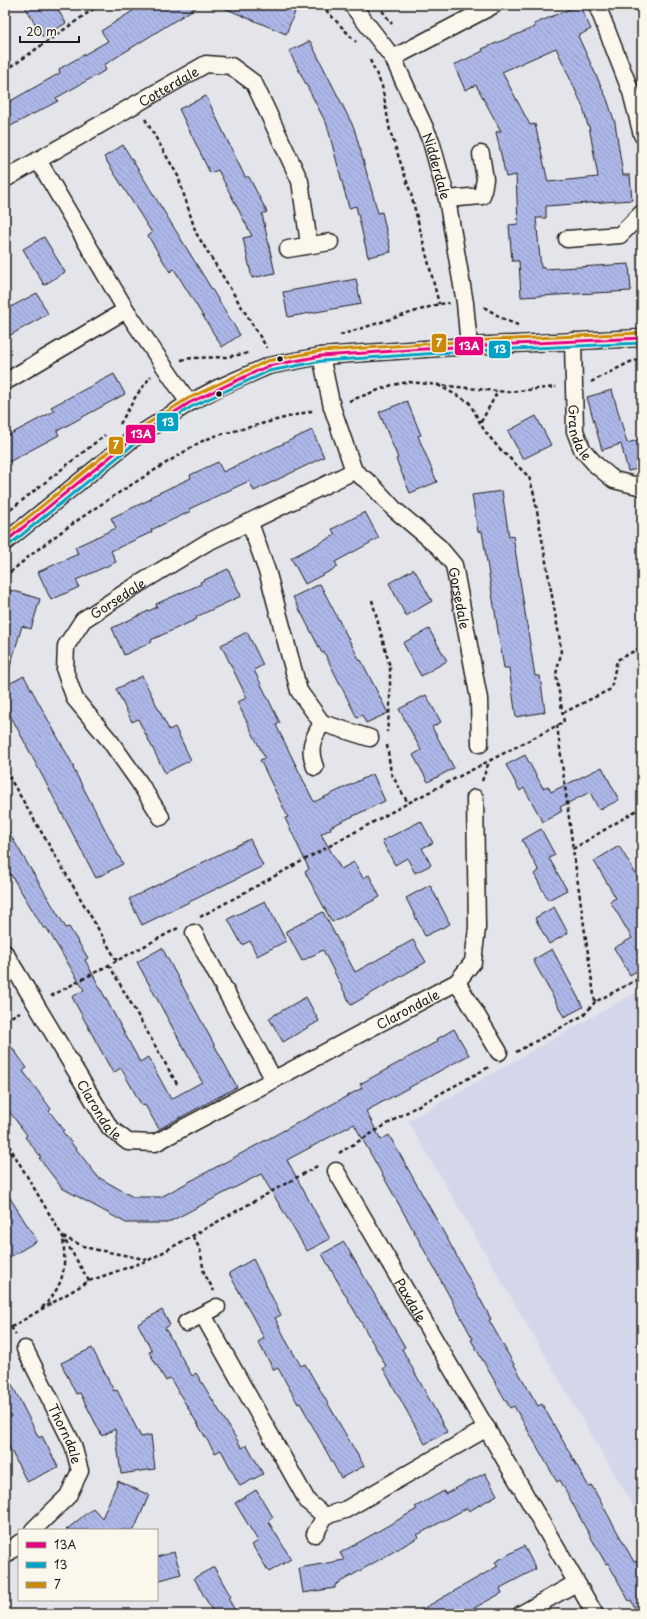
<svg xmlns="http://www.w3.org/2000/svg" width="647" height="1619" font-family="'Playpen Sans',sans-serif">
<defs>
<pattern id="building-back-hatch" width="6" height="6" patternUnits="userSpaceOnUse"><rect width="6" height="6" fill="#adb7e8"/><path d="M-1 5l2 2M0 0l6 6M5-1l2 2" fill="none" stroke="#949dc6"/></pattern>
</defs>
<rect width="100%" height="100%" fill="#e4e4eb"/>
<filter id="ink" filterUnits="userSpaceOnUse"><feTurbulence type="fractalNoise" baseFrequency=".025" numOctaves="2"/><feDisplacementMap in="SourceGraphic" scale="8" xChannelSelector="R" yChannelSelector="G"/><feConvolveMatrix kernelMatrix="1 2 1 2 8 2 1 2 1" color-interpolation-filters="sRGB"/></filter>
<g filter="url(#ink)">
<path fill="#d4d6ea" d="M642,989V1521L408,1121Z"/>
<path fill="url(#building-back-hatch)" stroke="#1c1c1c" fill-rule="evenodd" d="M24,5H55L66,23L43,37Z
M142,5H200L104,65L106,70L56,98L58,101L5,129V104L60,73L59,69L108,41L101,31Z
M217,5H279L295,12L286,34Z
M579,5L591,29L578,36L607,99L615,123L623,175H630L632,200L546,206V218H536L541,268L544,267V269L629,264L631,291L521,297L519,261H512L509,225L518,224L516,175L506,177L496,132L501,131L476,85L465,90L454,65L483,51L482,49L535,27L534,24ZM556,48L583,107L588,126H589L598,177L548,182L535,124L530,125L502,72Z
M310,41L354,128L378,213L382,212L391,252L368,257L356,206L349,208L327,125L289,51Z
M206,96L245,177H249L267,212L262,214L275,273L252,278L243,238L252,236L218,170L210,173L179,109Z
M123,145L240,335L222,347L174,269L170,272L148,236L152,233L104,157Z
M44,237L65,272L44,285L23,249Z
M356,279L361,304L288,317L283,292Z
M37,293L48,314L5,338V310Z
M114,374L125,394L57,431L59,435L5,464V437L54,411L51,407Z
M612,390L627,443L642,439V468L628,471L621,444L602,450L587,397Z
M407,401L421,435L418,436L437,482L410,493L396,459L398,458L379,412Z
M536,416L551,445L523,459L508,431Z
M312,430L324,457L254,491L249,481L189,509L191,511L151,530L152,532L111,551L116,562L76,580L79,587L51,600L38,572L78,554L75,547L116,528L111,518L151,499L150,497L191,478L190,475L218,462L223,472Z
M502,491L509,537L513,536L535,676H540L545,712L516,717L509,668H504L482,531L478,532L472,495Z
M365,512L379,538L335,562L338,567L305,584L291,558L335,535L332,529Z
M228,569L241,596L196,617L197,619L151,640L152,642L124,655L112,628L157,607L156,604L201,584L200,582Z
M414,569L432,601L406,616L389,583Z
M320,584L360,661L361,660L388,713L366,723L362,715L357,718L324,652L322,653L293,597Z
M11,590L40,599L31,629L22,626L9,670L5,669V609Z
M429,629L447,661L421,676L403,643Z
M247,632L263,665L254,670L280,723L276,725L314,802L373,774L385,801L330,827L331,829L321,834L341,869L354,862L363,878L369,875L380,897L332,922L305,872L309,869L285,818L288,817L260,760L265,758L237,702L247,698L221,645Z
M24,676L74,767L73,768L123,864L96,878L5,705V686Z
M142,676L169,730L175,727L191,760L165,773L138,719L132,722L116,689Z
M426,695L441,722L432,727L454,768L428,782L413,755L421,750L399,709Z
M525,755L543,788L548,786L551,792L602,767L619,800L599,810L590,792L560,807L562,811L543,822L524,788L520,791L506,765Z
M421,821L433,843L422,848L431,865L415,873L407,858L395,865L382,841Z
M5,826L66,928L69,927L88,958L85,960L140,1062L148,1057L171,1099L202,1082L137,962L162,948L237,1087L159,1129L145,1105L142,1106L121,1068L113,1073L72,997L84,990L46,927L44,929L5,865Z
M541,829L555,855L549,858L567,890L548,900L534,874L539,871L522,840Z
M250,839L263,866L142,925L129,899Z
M619,846L642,884V968L630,975L614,948L632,938L610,901L616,898L594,861Z
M430,885L450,924L425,936L406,898Z
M265,901L286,941L257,956L250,941L242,945L228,919Z
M554,907L568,933L549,944L535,918Z
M323,912L355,972L413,940L426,962L351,1005L323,950L302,961L286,931Z
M552,949L583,1007L564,1017L533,960Z
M306,997L319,1021L283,1042L269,1018Z
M454,1029L469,1055L366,1111L381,1140L389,1135L449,1242L491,1319L489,1320L516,1368L538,1406L542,1404L589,1487L592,1486L634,1562L636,1561L642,1572V1614H638L631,1600L629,1601L608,1563L606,1564L585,1527L560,1480L557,1482L514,1406L510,1408L471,1340L473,1339L411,1226L354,1124L287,1160L330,1239L307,1251L261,1174L167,1223H126L62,1188L39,1158L41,1157L25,1137L27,1135L5,1106V1038L27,1068L23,1071L51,1109L49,1111L64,1130L62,1131L98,1177L133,1197H161L362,1088L360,1084L438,1041L437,1039Z
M5,1190L37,1241L5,1260Z
M344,1242L405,1347L402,1349L447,1432L425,1444L383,1368L386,1366L322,1254Z
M253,1259L281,1315L275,1318L288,1344L301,1366L305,1364L364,1466L341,1478L300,1403L298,1404L278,1368L274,1370L258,1342L264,1338L229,1273Z
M162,1310L170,1325L165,1328L192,1376L196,1373L242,1448L247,1445L263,1474L240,1486L221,1450L215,1453L170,1378L166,1381L149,1352L152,1351L138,1324Z
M92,1348L114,1391L117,1390L141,1437L151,1435L155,1469L121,1474L115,1429L102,1436L80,1393L76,1394L61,1363Z
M5,1371L39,1438L42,1436L58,1467L27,1482L5,1439Z
M485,1473L497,1495L469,1511L467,1508L417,1535L419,1537L335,1585V1588L303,1593L299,1568L344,1560L340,1553L417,1509L415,1507L444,1491L445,1494Z
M118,1481L149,1495L134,1530H66L93,1508L102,1518Z
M256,1490L273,1517L268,1521L291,1559L269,1572L252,1545L258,1541L235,1503Z
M524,1546L536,1569L500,1588L502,1593L463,1614H414L498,1566L495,1562Z
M174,1552L181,1574L157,1581V1557Z
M214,1567L231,1597L228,1598L237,1614H214L194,1578Z"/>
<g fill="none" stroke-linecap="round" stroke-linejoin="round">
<g stroke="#1c1c1c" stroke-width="19">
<g id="minor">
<path id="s1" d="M352,5L393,58L431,141L447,199L465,303L469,346"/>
<path d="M597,5L631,92L642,135"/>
<path d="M393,58L494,5"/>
<path d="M38,160L126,310L189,403"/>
<path id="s2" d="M5,179L206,64L231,66L254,83L300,181L309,244"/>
<path d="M447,199L482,196L485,179L481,154"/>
<path d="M567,239L620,235L642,213"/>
<path d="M288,249L330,242"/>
<path id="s3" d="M573,341L575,431L582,449L596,465L614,480L642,487"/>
<path id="s4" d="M321,356L332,407L354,471L371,484L394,509L439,547L454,565L479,699L480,744"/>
<path d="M5,382L126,310"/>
<path d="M250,523L268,574L299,691L322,723L370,738"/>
<path d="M5,542L131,440L189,403L218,388L268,366L321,356L469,346L642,338"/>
<path d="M315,767C308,748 312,740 322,723"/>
<path id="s5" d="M161,817L139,782L110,741L75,699L65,671L66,646L83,620L129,590L206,543L354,471"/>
<path d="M194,933L274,1080"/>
<path id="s6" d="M5,953L110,1128L128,1142L155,1143L457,982L473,962L477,928L475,798"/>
<path d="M457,982L499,1052"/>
<path id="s7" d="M336,1171L595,1614"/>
<path d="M203,1315L308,1502L325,1516L345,1510L487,1428"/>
<path d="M186,1323L217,1307"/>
<path id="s8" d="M25,1349L73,1445L80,1471L68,1496L33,1530"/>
<path d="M315,1534L325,1516"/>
<path d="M5,1556L19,1543"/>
<path d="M521,1614L576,1583"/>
</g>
</g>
<path stroke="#1c1c1c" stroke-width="2.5" stroke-dasharray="4 3" stroke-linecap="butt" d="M321,5L356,42
M378,5L392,24
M370,60L382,86L390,131L411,194L439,304
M5,71L99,5
M145,119L178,176L196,233L267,348
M484,307L505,320L518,325
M340,335L439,304L449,303
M181,360L192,358L226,357L249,353
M591,382L632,361L642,359
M349,401L392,385L409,382L507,392L556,387
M481,422L498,391
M120,424L136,396L151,376
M5,514L105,435
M5,577C64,524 133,484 200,442L215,436L315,410
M372,600L390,667V704L387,732
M563,713L611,689L617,660L642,647
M557,725L573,849
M387,745L391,773L408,803
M5,770L117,961
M482,781L489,762
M642,807L573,849L595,1002L642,977
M200,917L408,803L564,722L556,674L561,654L560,641L534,494L529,477L497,446L484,430L469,402L436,384
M109,965L177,1084
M51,996L178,928
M5,1020L20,1012
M516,1052L584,1015L595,1002
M5,1139L89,1281
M5,1148L15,1157
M339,1153L414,1108L489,1067
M193,1237L200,1249L204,1273L214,1291
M42,1308C65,1284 66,1269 63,1237L88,1248L149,1260
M11,1327L16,1335
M5,1331L89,1281L149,1260L319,1165"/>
<use href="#minor" stroke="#fbf7ec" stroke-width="16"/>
<g stroke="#fbf7ec" stroke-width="6">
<path id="bus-1" d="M5,542L131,440L189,403L268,366L321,356L469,346L642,338"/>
</g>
<g stroke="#fbf7ec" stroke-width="6">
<path id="bus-2" d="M8,546L134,444L191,407L269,371L322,361L469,351L642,343"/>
</g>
<g stroke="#fbf7ec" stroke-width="6">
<path id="bus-3" d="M5,536L128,436L187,399L267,361L321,351L469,341L642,333"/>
</g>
<use href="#bus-1" stroke="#e5007d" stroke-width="3"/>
<use href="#bus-2" stroke="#01a2c5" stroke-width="3"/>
<use href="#bus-3" stroke="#cb8a06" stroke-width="3"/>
</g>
</g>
<g fill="#1c1c1c" stroke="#fbf7ec" stroke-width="1.5">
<circle cx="280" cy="359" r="3.5"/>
<circle cx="219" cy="394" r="3.5"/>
</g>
<g text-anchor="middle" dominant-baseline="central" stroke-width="3" stroke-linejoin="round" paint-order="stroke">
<g font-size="13" fill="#1c1c1c" stroke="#fbf7ec">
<text stroke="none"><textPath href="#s2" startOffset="188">Cotterdale</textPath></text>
<text stroke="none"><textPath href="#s1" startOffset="184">Nidderdale</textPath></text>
<text stroke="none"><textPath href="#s3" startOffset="92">Grandale</textPath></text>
<text stroke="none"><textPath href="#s5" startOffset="273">Gorsedale</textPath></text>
<text stroke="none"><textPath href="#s4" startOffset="291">Gorsedale</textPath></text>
<text stroke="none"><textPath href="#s6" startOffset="540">Clarondale</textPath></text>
<text stroke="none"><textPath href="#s6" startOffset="183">Clarondale</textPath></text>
<text stroke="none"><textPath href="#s7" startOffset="149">Paxdale</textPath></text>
<text stroke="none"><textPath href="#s8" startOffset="94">Thorndale</textPath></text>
</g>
</g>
<g stroke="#fbf7ec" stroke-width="1.5">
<rect x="431" y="333" width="16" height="20" rx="4" fill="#cb8a06"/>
<rect x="454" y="336" width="30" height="20" rx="4" fill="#e5007d"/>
<rect x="488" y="340" width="23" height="19" rx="4" fill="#01a2c5"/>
<rect x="156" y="412" width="23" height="20" rx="4" fill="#01a2c5"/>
<rect x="125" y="424" width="31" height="20" rx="4" fill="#e5007d"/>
<rect x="108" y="436" width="16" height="19" rx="4" fill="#cb8a06"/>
</g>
<g font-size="11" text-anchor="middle" font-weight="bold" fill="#fff">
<text x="439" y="347">7</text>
<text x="469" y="350">13A</text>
<text x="500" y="353">13</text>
<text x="168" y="426">13</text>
<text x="141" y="438">13A</text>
<text x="116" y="449">7</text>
</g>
<rect width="647" height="1619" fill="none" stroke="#fbf7ec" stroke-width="20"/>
<rect x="10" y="10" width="627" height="1599" fill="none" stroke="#1c1c1c" stroke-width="1.5" filter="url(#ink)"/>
<rect x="18" y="1529" width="140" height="72" fill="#fbf7ec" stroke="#a29f99"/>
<rect x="26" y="1542" width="20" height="6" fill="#e5007d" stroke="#a29f99"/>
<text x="54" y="1549" font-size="12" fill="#1c1c1c">13A</text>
<rect x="26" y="1562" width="20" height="6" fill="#01a2c5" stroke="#a29f99"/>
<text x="54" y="1569" font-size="12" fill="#1c1c1c">13</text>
<rect x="26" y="1582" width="20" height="6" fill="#cb8a06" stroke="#a29f99"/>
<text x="54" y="1589" font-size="12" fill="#1c1c1c">7</text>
<path d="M20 36v6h59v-6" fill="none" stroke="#1c1c1c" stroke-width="2"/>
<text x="26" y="36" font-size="12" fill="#1c1c1c" stroke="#fbf7ec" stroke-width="3" paint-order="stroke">20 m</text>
</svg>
